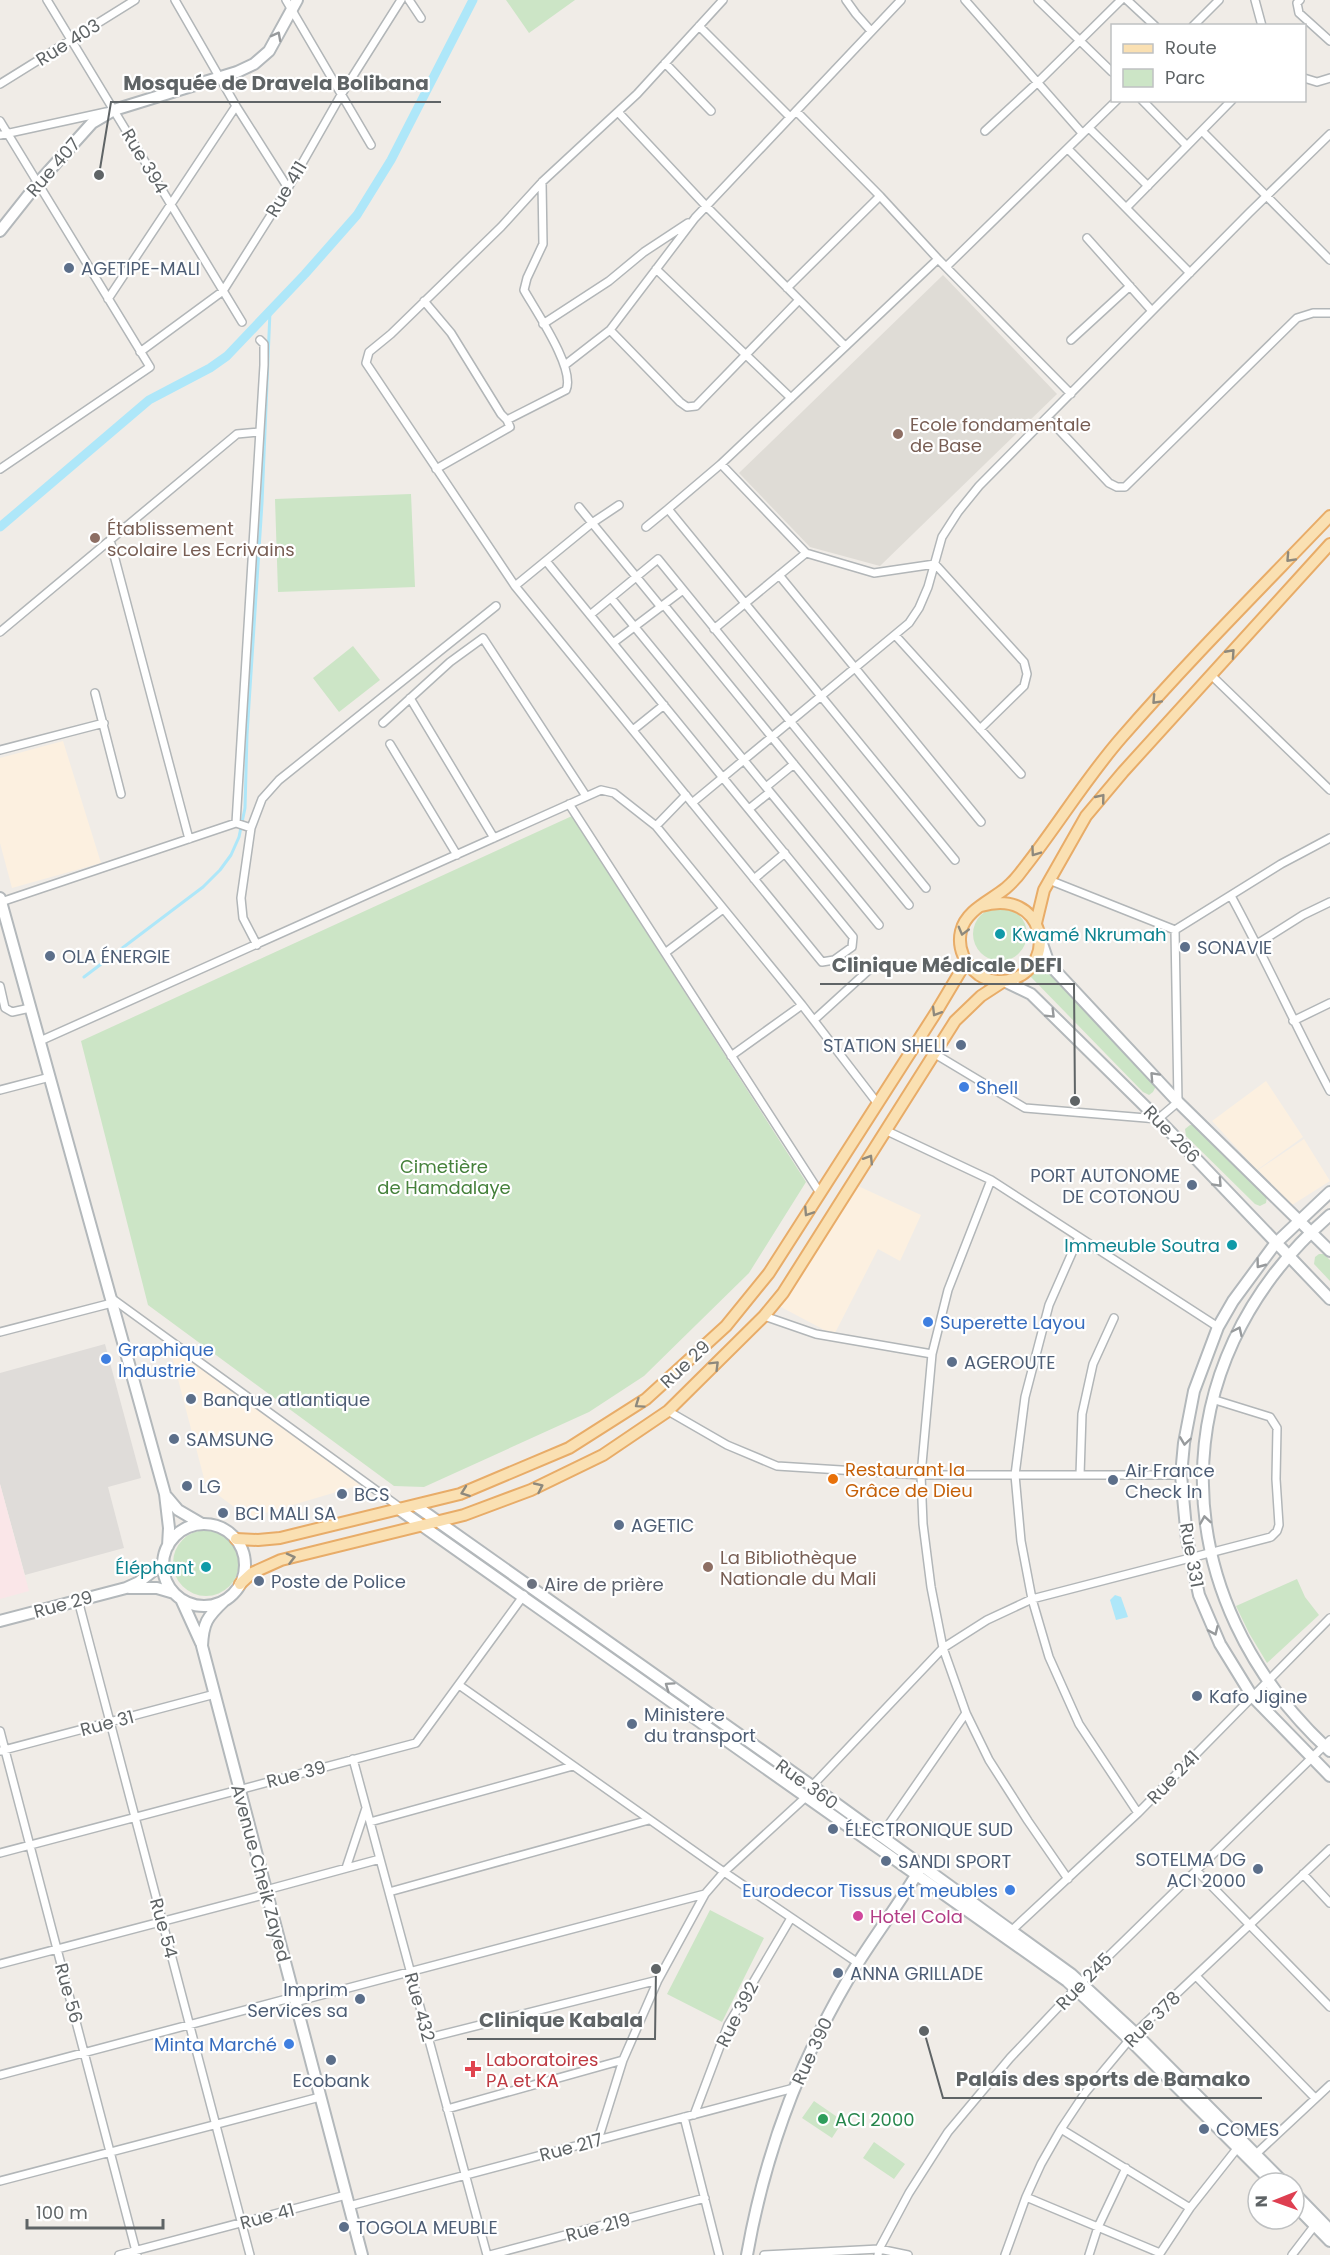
<svg xmlns="http://www.w3.org/2000/svg" width="1330" height="2255" font-family="Poppins,sans-serif">
<rect width="100%" height="100%" fill="#f0ece7"/>
<path fill="#fcf0e0" d="M63,741L101,863L12,888L0,843V758Z
M1266,1081L1303,1137L1257,1170L1212,1121Z
M1304,1139L1330,1181L1292,1205L1258,1170Z
M858,1186L921,1215L900,1261L878,1249L834,1335L779,1306Z
M168,1341L360,1485L249,1518L206,1486Z"/>
<path fill="#dfdcd9" d="M105,1344L141,1478L108,1487L124,1548L25,1575L0,1484V1373Z"/>
<path fill="#dfdcd6" d="M943,275L1057,394L880,566L810,547L739,473Z"/>
<path fill="#fae6e8" d="M0,1484L29,1591L0,1599Z"/>
<path fill="#cce5c6" d="M506,0H575L529,33Z
M411,494L415,587L278,592L275,499Z
M353,646L380,680L339,712L313,678Z
M572,816L806,1182L749,1273L644,1376L589,1412L424,1487L394,1486L148,1305L81,1041Z
M973 934a27 27 0 1 1 54 0a27 27 0 1 1-54 0Z
M1040,964L1153,1082L1156,1086L1153,1092L1149,1095L1143,1092L1029,975Z
M1190,1125H1194L1267,1196L1266,1203L1260,1206L1255,1204L1186,1136L1185,1129Z
M1319,1254H1324L1330,1260V1281L1314,1264L1315,1257Z
M173 1563a33 33 0 1 1 66 0a33 33 0 1 1-66 0Z
M1297,1579L1305,1597L1319,1615L1267,1663L1249,1633L1236,1606Z
M710,1910L764,1938L722,2022L667,1994Z
M814,2101L843,2121L832,2138L802,2118Z
M874,2142L905,2164L894,2179L863,2158Z"/>
<path fill="#aee7f9" d="M1115,1595L1121,1597L1128,1617L1116,1620L1110,1600Z"/>
<g fill="none" stroke-linecap="round" stroke-linejoin="round">
<path stroke="#aee7f9" stroke-width="3" d="M84,977L203,887L220,870L231,855L239,837L245,808L247,735L262,503L270,311"/>
<path stroke="#aee7f9" stroke-width="9" d="M0,527L149,400L210,368L227,356L305,274L357,215L391,160L473,0"/>
<g stroke="#b2b6b8" stroke-width="10">
<path id="street" d="M47,0L242,322
M175,0L236,106L288,188
M286,0L371,145
M409,0L421,18
M846,0L856,14L871,31
M965,0L1082,133
M1038,0L1112,72
M1127,0L1155,26
M1255,0L1262,26
M1300,0L1297,3L1299,13L1330,41
M699,26L790,117
M1193,26L1219,0
M665,63L711,111
M1304,78L1317,82L1330,78
M0,84L135,0
M1142,100L1187,146
M796,111L880,196
M618,112L706,206L845,346
M0,121L150,367L0,469
M1089,128L1148,186
M985,131L1037,83L1121,0
M1202,131L1330,260
M0,135L106,112
M1068,149L1190,273
M1126,208L1232,100
M1087,238L1152,311
M946,267L1117,100
M656,269L791,398
M787,288L880,196L938,259
M108,299L236,106
M424,301L451,333L501,414L507,420L510,427L436,469
M543,324L609,281L644,252L688,223
M610,330L680,402L687,407L696,406L799,300
M1071,340L1130,286
M140,352L223,291L288,188L341,95L401,0
M565,365L610,330L695,218L901,0
M1048,418L1109,483L1117,487H1125L1297,318L1313,313H1330
M507,420L566,390C576,369 535,310 524,290L527,278L543,244L542,182
M721,464L938,259L1071,394
M579,507L661,607
M668,509L721,464L806,553L874,573L935,564L1024,662L1027,674L1024,686L980,729
M646,527L668,509L955,860
M110,540L189,839
M546,561L853,937L852,947L834,960L822,962L515,586L366,363L369,352L391,334L501,227L542,182L637,94L723,0
M779,575L981,822
M515,586L592,523L619,505
M611,598L879,925
M664,605L909,905
M590,615L658,559L926,888
M714,629L806,553
M0,632L237,434L259,432
M895,635L1021,774
M613,643L683,590
M1211,675L1330,790
M95,693L121,794
M410,698L494,838
M383,723L450,662L483,638L586,796
M633,730L664,705
M390,744L457,855
M0,750L104,723
M766,787L794,764
M692,803L909,623L919,608L928,587L942,537L958,512L979,486L1249,213L1330,134
M569,804L820,1193
M749,809L770,792
M236,823L264,365V344L260,340
M656,826L686,795
M754,879L785,853
M1049,880L1175,930
M1231,896C1266,960 1296,1027 1330,1091
M1,902L236,823L251,828
M1175,930L1281,864L1330,838
M1257,944L1303,915L1330,902
M257,945L243,918L241,898L251,828L262,799L279,780L496,606
M665,953L723,909
M0,986L5,1008L12,1012L30,1008
M814,1020L871,968
M1293,1021L1330,1003
M40,1041L601,790L614,793L656,826L802,1005L878,1104
M935,1054L1025,1108L1158,1119L1178,1102L1175,930
M731,1056L802,1005
M0,1090L50,1077
M887,1131L991,1180L1218,1327
M991,1180L948,1290L932,1354L921,1475L923,1524L931,1587L943,1648L966,1713L989,1760L1028,1821L1068,1879
M1079,1237L1049,1305L1025,1397L1015,1475L1021,1541L1032,1599L1049,1657L1079,1724L1138,1813
M110,1297L402,1509
M764,1316L816,1334L932,1354
M0,1332L112,1303
M668,1411L727,1445L777,1466L921,1475H1181
M1080,1475L1082,1414L1093,1364L1114,1318
M78,1600L250,2255
M459,1685L724,1872L858,1963
M0,1731L137,2255
M0,1751L215,1694
M353,1759L487,2255
M812,1786L943,1648L987,1620L1032,1599L1271,1537L1277,1531L1279,1525L1276,1479L1277,1428L1270,1417L1212,1399
M370,1822L573,1766
M880,1837L966,1713
M0,1853L416,1743L524,1595
M346,1868L366,1808
M1196,1870L1330,2007
M1303,1874L1330,1903
M266,1890L380,1859
M389,1892L649,1820
M1011,1931L1138,1813L1330,1618
M0,1964L267,1894
M1196,1976L1315,2098
M295,2002L705,1894
M428,2038L658,1980
M0,2075L294,1997
M447,2109L623,2060
M694,2115L728,2025L791,1918
M684,2117L719,2255
M1061,2129L1190,2208
M598,2140L623,2060L658,1980L705,1894L724,1872L807,1796
M1256,2154L1330,2085
M0,2181L320,2097
M1026,2197L1160,2253
M349,2206L794,2088
M119,2255L346,2195
M490,2255L705,2198
M764,2255L879,2249L908,2255
M878,2255L879,2249L909,2193L948,2132L1010,2058L1081,1983L1330,1740
M1005,2255L1026,2197L1041,2164L1061,2129L1085,2093L1135,2033L1330,1849
M1089,2255L1098,2227L1126,2168
M1159,2255L1190,2208L1239,2146
M1292,2255L1315,2225"/>
</g>
<g stroke="#b3b8bb" stroke-width="14">
<path id="secondary" d="M0,231L38,183L92,123L114,110L237,72L254,64L269,51L297,0
M0,898L165,1494L169,1528L168,1546
M1040,938L1049,964L1178,1102L1330,1251
M1004,981L1031,994L1158,1119L1330,1299
M1330,1192L1275,1244L1233,1301L1218,1327L1194,1391L1184,1443L1181,1475L1187,1539L1199,1595L1220,1644L1252,1696L1330,1776
M1330,1215C1157,1365 1164,1599 1330,1751
M167,1497L178,1510L202,1524
M416,1506L812,1786L1071,1974L1135,2033L1284,2183
M400,1510L1067,1981L1130,2040L1273,2183
M163 1565a41 41 0 1 1 82 0a41 41 0 1 1-82 0Z
M129,1588H157L174,1593
M181,1599L201,1643
M224,1601C207,1617 203,1623 202,1646L362,2255
M0,1621L126,1588L139,1582L163,1563
M1294,2193L1330,2230
M1294,2204L1330,2241
M747,2255C765,2152 803,2052 858,1963C878,1931 902,1900 921,1867"/>
</g>
<g stroke="#e8ac68" stroke-width="14">
<path id="primary" d="M981,906C1044,887 1059,963 1013,979C1002,983 988,981 979,975C965,965 957,948 961,931C966,910 990,901 1006,888C1012,883 1019,875 1024,868C1058,825 1086,778 1122,737C1188,661 1260,589 1330,516
M1036,923L1044,890L1086,816L1123,772L1330,544
M236,1539L258,1540L280,1538L460,1494L569,1448L646,1399L726,1326L769,1273L935,1014L966,962
M240,1584L252,1573L281,1560L464,1515L531,1490L603,1455L668,1411L764,1316L783,1293L955,1021L981,996L1004,981"/>
</g>
<use href="#street" stroke="#fff" stroke-width="7"/>
<use href="#secondary" stroke="#fff" stroke-width="10"/>
<use href="#primary" stroke="#fae0b2" stroke-width="10"/>
</g>
<defs><path id="oneway-chevron" d="M-2-3.5L2.5 0L-2 3.5" fill="none" stroke-width="1.6" stroke-linecap="round" stroke-linejoin="round" transform="scale(1.5)"/></defs>
<g stroke="#979a9c">
<use href="#oneway-chevron" transform="translate(277 36) rotate(-62)"/>
<use href="#oneway-chevron" transform="translate(1051 1014) rotate(45)"/>
<use href="#oneway-chevron" transform="translate(1154 1076) rotate(-133)"/>
<use href="#oneway-chevron" transform="translate(1218 1183) rotate(47)"/>
<use href="#oneway-chevron" transform="translate(1260 1264) rotate(127)"/>
<use href="#oneway-chevron" transform="translate(1238 1331) rotate(-65)"/>
<use href="#oneway-chevron" transform="translate(1185 1441) rotate(98)"/>
<use href="#oneway-chevron" transform="translate(1205 1520) rotate(-99)"/>
<use href="#oneway-chevron" transform="translate(1214 1631) rotate(66)"/>
<use href="#oneway-chevron" transform="translate(669 1686) rotate(-145)"/>
</g>
<g stroke="#8e897d">
<use href="#oneway-chevron" transform="translate(1290 558) rotate(133)"/>
<use href="#oneway-chevron" transform="translate(1231 653) rotate(-48)"/>
<use href="#oneway-chevron" transform="translate(1156 700) rotate(133)"/>
<use href="#oneway-chevron" transform="translate(1101 798) rotate(-51)"/>
<use href="#oneway-chevron" transform="translate(1035 852) rotate(125)"/>
<use href="#oneway-chevron" transform="translate(963 931) rotate(105)"/>
<use href="#oneway-chevron" transform="translate(936 1012) rotate(121)"/>
<use href="#oneway-chevron" transform="translate(869 1159) rotate(-58)"/>
<use href="#oneway-chevron" transform="translate(808 1212) rotate(123)"/>
<use href="#oneway-chevron" transform="translate(715 1365) rotate(-45)"/>
<use href="#oneway-chevron" transform="translate(639 1404) rotate(145)"/>
<use href="#oneway-chevron" transform="translate(539 1487) rotate(-25)"/>
<use href="#oneway-chevron" transform="translate(465 1492) rotate(160)"/>
<use href="#oneway-chevron" transform="translate(291 1558) rotate(-14)"/>
</g>
<g fill="#5c6f8a" stroke="#fff" stroke-width="2">
<circle cx="69" cy="268" r="6"/>
<circle cx="1185" cy="947" r="6"/>
<circle cx="50" cy="956" r="6"/>
<circle cx="961" cy="1045" r="6"/>
<circle cx="1192" cy="1185" r="6"/>
<circle cx="952" cy="1362" r="6"/>
<circle cx="191" cy="1399" r="6"/>
<circle cx="174" cy="1439" r="6"/>
<circle cx="1113" cy="1480" r="6"/>
<circle cx="187" cy="1486" r="6"/>
<circle cx="342" cy="1494" r="6"/>
<circle cx="223" cy="1513" r="6"/>
<circle cx="619" cy="1525" r="6"/>
<circle cx="259" cy="1581" r="6"/>
<circle cx="1197" cy="1696" r="6"/>
<circle cx="632" cy="1724" r="6"/>
<circle cx="833" cy="1829" r="6"/>
<circle cx="886" cy="1861" r="6"/>
<circle cx="1258" cy="1869" r="6"/>
<circle cx="838" cy="1973" r="6"/>
<circle cx="360" cy="1999" r="6"/>
<circle cx="331" cy="2060" r="6"/>
<circle cx="1204" cy="2129" r="6"/>
<circle cx="344" cy="2227" r="6"/>
</g>
<g fill="#8d6e63" stroke="#fff" stroke-width="2">
<circle cx="898" cy="434" r="6"/>
<circle cx="95" cy="538" r="6"/>
<circle cx="708" cy="1567" r="6"/>
</g>
<g fill="#0f9aa8" stroke="#fff" stroke-width="2">
<circle cx="1000" cy="934" r="6"/>
<circle cx="1232" cy="1245" r="6"/>
<circle cx="206" cy="1567" r="6"/>
</g>
<g fill="#3f7fe0" stroke="#fff" stroke-width="2">
<circle cx="964" cy="1087" r="6"/>
<circle cx="928" cy="1322" r="6"/>
<circle cx="106" cy="1359" r="6"/>
<circle cx="1010" cy="1890" r="6"/>
<circle cx="289" cy="2044" r="6"/>
</g>
<circle fill="#e8710a" stroke="#fff" stroke-width="2" cx="833" cy="1479" r="6"/>
<circle fill="#6b7280" stroke="#fff" stroke-width="2" cx="532" cy="1584" r="6"/>
<circle fill="#d1479c" stroke="#fff" stroke-width="2" cx="858" cy="1916" r="6"/>
<path fill="#e0444e" stroke="#fff" stroke-width="2" d="M470 2060h6v6h6v6h-6v6h-6v-6h-6v-6h6z"/>
<circle fill="#2e9e5b" stroke="#fff" stroke-width="2" cx="823" cy="2119" r="6"/>
<g text-anchor="middle" dominant-baseline="central" stroke-width="4.5" stroke-linejoin="round" paint-order="stroke">
<g font-size="18" fill="#5f6466" stroke="#fff">
<text transform="translate(68 42) rotate(-32)">Rue 403</text>
<text transform="translate(145 161) rotate(59)">Rue 394</text>
<text transform="translate(53 167) rotate(-49)">Rue 407</text>
<text transform="translate(286 189) rotate(-59)">Rue 411</text>
<text transform="translate(1172 1134) rotate(46)">Rue 266</text>
<text transform="translate(685 1364) rotate(-43)">Rue 29</text>
<text transform="translate(1192 1555) rotate(80)">Rue 331</text>
<text transform="translate(63 1604) rotate(-15)">Rue 29</text>
<text transform="translate(107 1723) rotate(-15)">Rue 31</text>
<text transform="translate(296 1774) rotate(-15)">Rue 39</text>
<text transform="translate(1173 1777) rotate(-46)">Rue 241</text>
<text transform="translate(807 1784) rotate(36)">Rue 360</text>
<text transform="translate(261 1873) rotate(75)">Avenue Cheik Zayed</text>
<text transform="translate(164 1928) rotate(75)">Rue 54</text>
<text transform="translate(1084 1981) rotate(-46)">Rue 245</text>
<text transform="translate(69 1993) rotate(75)">Rue 56</text>
<text transform="translate(420 2007) rotate(75)">Rue 432</text>
<text transform="translate(737 2014) rotate(-63)">Rue 392</text>
<text transform="translate(1152 2019) rotate(-45)">Rue 378</text>
<text transform="translate(812 2051) rotate(-65)">Rue 390</text>
<text transform="translate(571 2147) rotate(-15)">Rue 217</text>
<text transform="translate(267 2216) rotate(-15)">Rue 41</text>
<text transform="translate(598 2227) rotate(-15)">Rue 219</text>
</g>
<g font-size="18" fill="#4e5e75" stroke="#fff" text-anchor="start">
<text x="81" y="268">AGETIPE-MALI</text>
<text x="1197" y="947">SONAVIE</text>
<text x="62" y="956">OLA ÉNERGIE</text>
<text x="949" y="1045" text-anchor="end">STATION SHELL</text>
<text x="1180" y="1175" text-anchor="end">PORT AUTONOME<tspan x="1180" dy="21">DE COTONOU</tspan></text>
<text x="964" y="1362">AGEROUTE</text>
<text x="203" y="1399">Banque atlantique</text>
<text x="186" y="1439">SAMSUNG</text>
<text x="1125" y="1470">Air France<tspan x="1125" dy="21">Check In</tspan></text>
<text x="199" y="1486">LG</text>
<text x="354" y="1494">BCS</text>
<text x="235" y="1513">BCI MALI SA</text>
<text x="631" y="1525">AGETIC</text>
<text x="271" y="1581">Poste de Police</text>
<text x="1209" y="1696">Kafo Jigine</text>
<text x="644" y="1714">Ministere<tspan x="644" dy="21">du transport</tspan></text>
<text x="845" y="1829">ÉLECTRONIQUE SUD</text>
<text x="1246" y="1859" text-anchor="end">SOTELMA DG<tspan x="1246" dy="21">ACI 2000</tspan></text>
<text x="898" y="1861">SANDI SPORT</text>
<text x="850" y="1973">ANNA GRILLADE</text>
<text x="348" y="1989" text-anchor="end">Imprim<tspan x="348" dy="21">Services sa</tspan></text>
<text x="331" y="2080" text-anchor="middle">Ecobank</text>
<text x="1216" y="2129">COMES</text>
<text x="356" y="2227">TOGOLA MEUBLE</text>
</g>
<g font-size="18" fill="#785e54" stroke="#fff" text-anchor="start">
<text x="910" y="424">Ecole fondamentale<tspan x="910" dy="21">de Base</tspan></text>
<text x="107" y="528">Établissement<tspan x="107" dy="21">scolaire Les Ecrivains</tspan></text>
<text x="720" y="1557">La Bibliothèque<tspan x="720" dy="21">Nationale du Mali</tspan></text>
</g>
<g font-size="18" fill="#0d838f" stroke="#fff" text-anchor="end">
<text x="1012" y="934" text-anchor="start">Kwamé Nkrumah</text>
<text x="1220" y="1245">Immeuble Soutra</text>
<text x="194" y="1567">Éléphant</text>
</g>
<g font-size="18" fill="#366cbe" stroke="#fff" text-anchor="start">
<text x="976" y="1087">Shell</text>
<text x="940" y="1322">Superette Layou</text>
<text x="118" y="1349">Graphique<tspan x="118" dy="21">Industrie</tspan></text>
<text x="998" y="1890" text-anchor="end">Eurodecor Tissus et meubles</text>
<text x="277" y="2044" text-anchor="end">Minta Marché</text>
</g>
<g font-size="18" fill="#45813b" stroke="#fff">
<text x="444" y="1166">Cimetière<tspan x="444" dy="21">de Hamdalaye</tspan></text>
</g>
<g font-size="18" fill="#c56008" stroke="#fff" text-anchor="start">
<text x="845" y="1469">Restaurant la<tspan x="845" dy="21">Grâce de Dieu</tspan></text>
</g>
<g font-size="18" fill="#5b616d" stroke="#fff" text-anchor="start">
<text x="544" y="1584">Aire de prière</text>
</g>
<g font-size="18" fill="#b23c85" stroke="#fff" text-anchor="start">
<text x="870" y="1916">Hotel Cola</text>
</g>
<g font-size="18" fill="#be3a42" stroke="#fff" text-anchor="start">
<text x="486" y="2059">Laboratoires<tspan x="486" dy="21">PA et KA</tspan></text>
</g>
<g font-size="18" fill="#27864d" stroke="#fff" text-anchor="start">
<text x="835" y="2119">ACI 2000</text>
</g>
</g>
<path fill="none" stroke="#5f6466" stroke-width="2" d="M99 175L111 102H441M1075 1101L1074 984H820M656 1969L655 2039H467M924 2031L943 2098H1262"/>
<g fill="#5f6466" stroke="#fff" stroke-width="2">
<circle cx="99" cy="175" r="6"/>
<circle cx="1075" cy="1101" r="6"/>
<circle cx="656" cy="1969" r="6"/>
<circle cx="924" cy="2031" r="6"/>
</g>
<g font-size="20" text-anchor="middle" font-weight="bold" fill="#5f6466" stroke="#fff" stroke-width="4.5" stroke-linejoin="round" paint-order="stroke">
<text x="276" y="90">Mosquée de Dravela Bolibana</text>
<text x="947" y="972">Clinique Médicale DEFI</text>
<text x="561" y="2027">Clinique Kabala</text>
<text x="1103" y="2086">Palais des sports de Bamako</text>
</g>
<rect x="1111" y="24" width="195" height="78" fill="#ffffff" stroke="#bfc1c2" stroke-width="1.5"/>
<rect x="1123" y="44" width="30" height="9" fill="#fae0b2" stroke="#bfc1c2" stroke-width="1.5"/>
<text x="1165" y="54" font-size="18" fill="#5f6466">Route</text>
<rect x="1123" y="69" width="30" height="18" fill="#cce5c6" stroke="#bfc1c2" stroke-width="1.5"/>
<text x="1165" y="84" font-size="18" fill="#5f6466">Parc</text>
<g transform="translate(1276 2201) rotate(269)"><circle r="28" fill="#ffffff" stroke="#bfc1c2" stroke-width="1.5"/>
<path d="M0-4.5L10 22L0 15L-10 22Z" fill="#de3f51"/>
<text y="-9" font-size="16" font-weight="bold" text-anchor="middle" fill="#5f6466">N</text>
</g>
<path d="M27 2219v9h136v-9" fill="none" stroke="#5f6466" stroke-width="3"/>
<text x="36" y="2219" font-size="18" fill="#5f6466" stroke="#ffffff" stroke-width="4.5" paint-order="stroke">100 m</text>
</svg>
